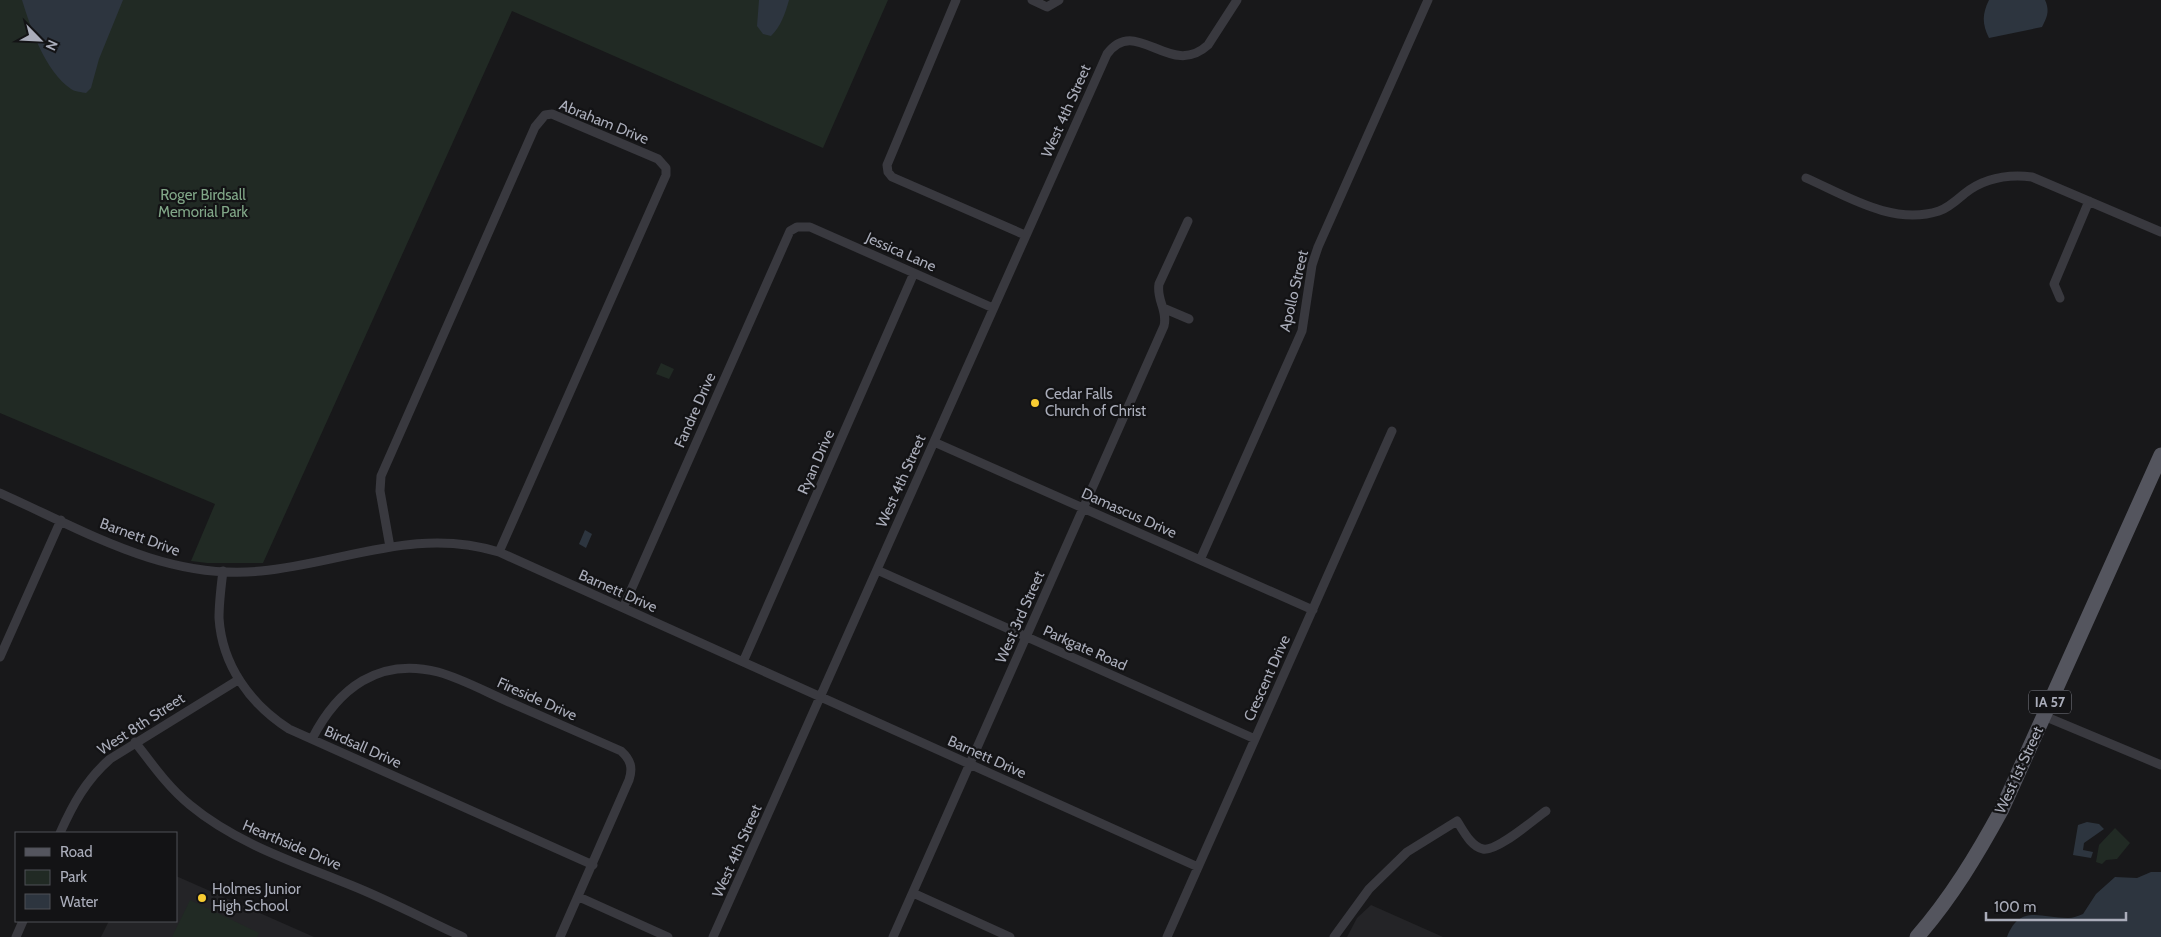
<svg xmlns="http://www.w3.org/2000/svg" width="2161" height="937" font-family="Cabin,sans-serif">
<rect width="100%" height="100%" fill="#18181a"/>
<path fill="#242427" d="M176,876L314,937H101L109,921H176Z
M1371,905L1443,937H1347L1357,918Z"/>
<path fill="#212a24" d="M0,0H888L823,148L512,11L263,563H207L191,561L215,504L0,413Z
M661,363L674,369L669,379L656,374Z
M2115,828L2130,843L2117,859L2106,860L2102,864L2096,862L2099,845Z
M190,900L259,933L257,937H172Z"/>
<path fill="#2d353f" d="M22,0H123L99,59L91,88L86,93C82,92 75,92 71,89C45,71 31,29 22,0Z
M759,0H789C785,14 781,26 771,36L763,34L757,26Z
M1989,0H2045C2050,11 2047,17 2042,27L1989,38C1982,24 1982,14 1989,0Z
M585,530L592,534L586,548L579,544Z
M2087,822L2099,824L2104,829L2084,843L2083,850L2093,852L2091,858L2073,855L2078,825Z
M2151,872H2161V937H2007C2020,904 2040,918 2068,918C2073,918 2078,916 2083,914L2096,894L2115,877L2137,878Z"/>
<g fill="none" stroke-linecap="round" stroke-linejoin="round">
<path stroke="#39393f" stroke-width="9" d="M956,0L887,165L888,172L892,177L1025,235
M1032,0L1047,7L1059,0
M1806,178C1847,196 1893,226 1939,211C1948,208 1957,200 1964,194C1984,178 2007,174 2032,177L2161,232
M2060,298L2054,284L2089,201
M1163,308L1189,319
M934,442L1313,610
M0,493C83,530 166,581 261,571C343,563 416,526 499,552L1198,867
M390,547L380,491L381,476L535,127L545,115L552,114L658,159L666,168V175L499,552
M1200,560L1302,331L1312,265L1318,247L1428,0
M877,570L1255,739
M223,571C221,587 219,602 219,618C222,665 250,704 289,729L593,865
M623,608L790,231L797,227H810L993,308
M0,657L61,520
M743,662L914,273
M2044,716L2161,765
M312,739C338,688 379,657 438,672C463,679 486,692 509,702C546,718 584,735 621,751C631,760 633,768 629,780L560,937
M135,742C152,764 168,787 190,805C237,844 297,863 353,886C390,901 426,920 463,937
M60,833C73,804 86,780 110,759L238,680
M913,893L1010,937
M579,897L668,937
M16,937L23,921
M713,937L1107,54C1136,14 1170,80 1208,45L1237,0
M893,937L1164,326C1168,310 1156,300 1159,284L1188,221
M1167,937L1392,431
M1334,937L1369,889L1407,852L1457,821C1463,830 1471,847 1483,849C1497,852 1533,820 1546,811"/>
<path stroke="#54555e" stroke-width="15" d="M1917,937C1951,898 1977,855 2002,809L2161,455"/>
</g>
<g fill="#f8cc32" stroke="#131315" stroke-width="2">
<circle cx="1035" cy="403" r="5"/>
<circle cx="202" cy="898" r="5"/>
</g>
<g text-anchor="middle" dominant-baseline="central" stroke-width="4.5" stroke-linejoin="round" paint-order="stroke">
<rect fill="#131315" stroke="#7d7f88" stroke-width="1" x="2029" y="690.5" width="42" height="23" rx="4"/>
<g font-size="14" font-weight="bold" fill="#aaadba">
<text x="2050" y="702">IA 57</text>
</g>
<g font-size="15" fill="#aaadba" stroke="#131315">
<text transform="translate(1066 111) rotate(-66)">West 4th Street</text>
<text transform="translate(604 122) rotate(22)">Abraham Drive</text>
<text transform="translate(901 252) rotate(24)">Jessica Lane</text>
<text transform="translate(1294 291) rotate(-77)">Apollo Street</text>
<text transform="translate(695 410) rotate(-66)">Fandre Drive</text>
<text transform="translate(816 462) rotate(-66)">Ryan Drive</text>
<text transform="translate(901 481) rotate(-66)">West 4th Street</text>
<text transform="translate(1129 513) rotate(24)">Damascus Drive</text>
<text transform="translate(140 537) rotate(20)">Barnett Drive</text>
<text transform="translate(618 591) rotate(24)">Barnett Drive</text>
<text transform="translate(1020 617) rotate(-66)">West 3rd Street</text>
<text transform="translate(1085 648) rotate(24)">Parkgate Road</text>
<text transform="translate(1267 678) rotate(-66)">Crescent Drive</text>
<text transform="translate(537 699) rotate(24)">Fireside Drive</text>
<text transform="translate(141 724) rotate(-33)">West 8th Street</text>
<text transform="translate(363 747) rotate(24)">Birdsall Drive</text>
<text transform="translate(987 757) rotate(24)">Barnett Drive</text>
<text transform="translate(2019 770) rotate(-65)">West 1st Street</text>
<text transform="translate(292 845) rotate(23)">Hearthside Drive</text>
<text transform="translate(737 851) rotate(-66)">West 4th Street</text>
</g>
<g font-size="15" fill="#80a687" stroke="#131315">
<text x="203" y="195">Roger Birdsall<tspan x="203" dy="17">Memorial Park</tspan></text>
</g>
<g font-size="15" fill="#aaadba" stroke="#131315" text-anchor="start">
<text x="1045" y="394">Cedar Falls<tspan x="1045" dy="17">Church of Christ</tspan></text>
<text x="212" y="889">Holmes Junior<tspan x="212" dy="17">High School</tspan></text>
</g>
</g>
<rect x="15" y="832" width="162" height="90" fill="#131315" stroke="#4f5157"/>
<rect x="25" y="848" width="25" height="8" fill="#54555e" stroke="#4f5157"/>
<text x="60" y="857" font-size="15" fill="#aaadba">Road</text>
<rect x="25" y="870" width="25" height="15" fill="#212a24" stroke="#4f5157"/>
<text x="60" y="882" font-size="15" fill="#aaadba">Park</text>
<rect x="25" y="894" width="25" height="15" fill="#2d353f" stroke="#4f5157"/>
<text x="60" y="907" font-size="15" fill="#aaadba">Water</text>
<g transform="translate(40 40) rotate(114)" stroke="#131315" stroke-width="4" paint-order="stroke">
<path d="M0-4L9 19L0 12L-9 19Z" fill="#aaadba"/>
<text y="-8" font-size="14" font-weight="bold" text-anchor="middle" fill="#aaadba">N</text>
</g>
<path d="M1986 912v8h140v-8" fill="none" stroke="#aaadba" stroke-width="2.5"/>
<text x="1994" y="912" font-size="15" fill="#aaadba" stroke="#131315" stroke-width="4" paint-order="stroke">100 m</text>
</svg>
